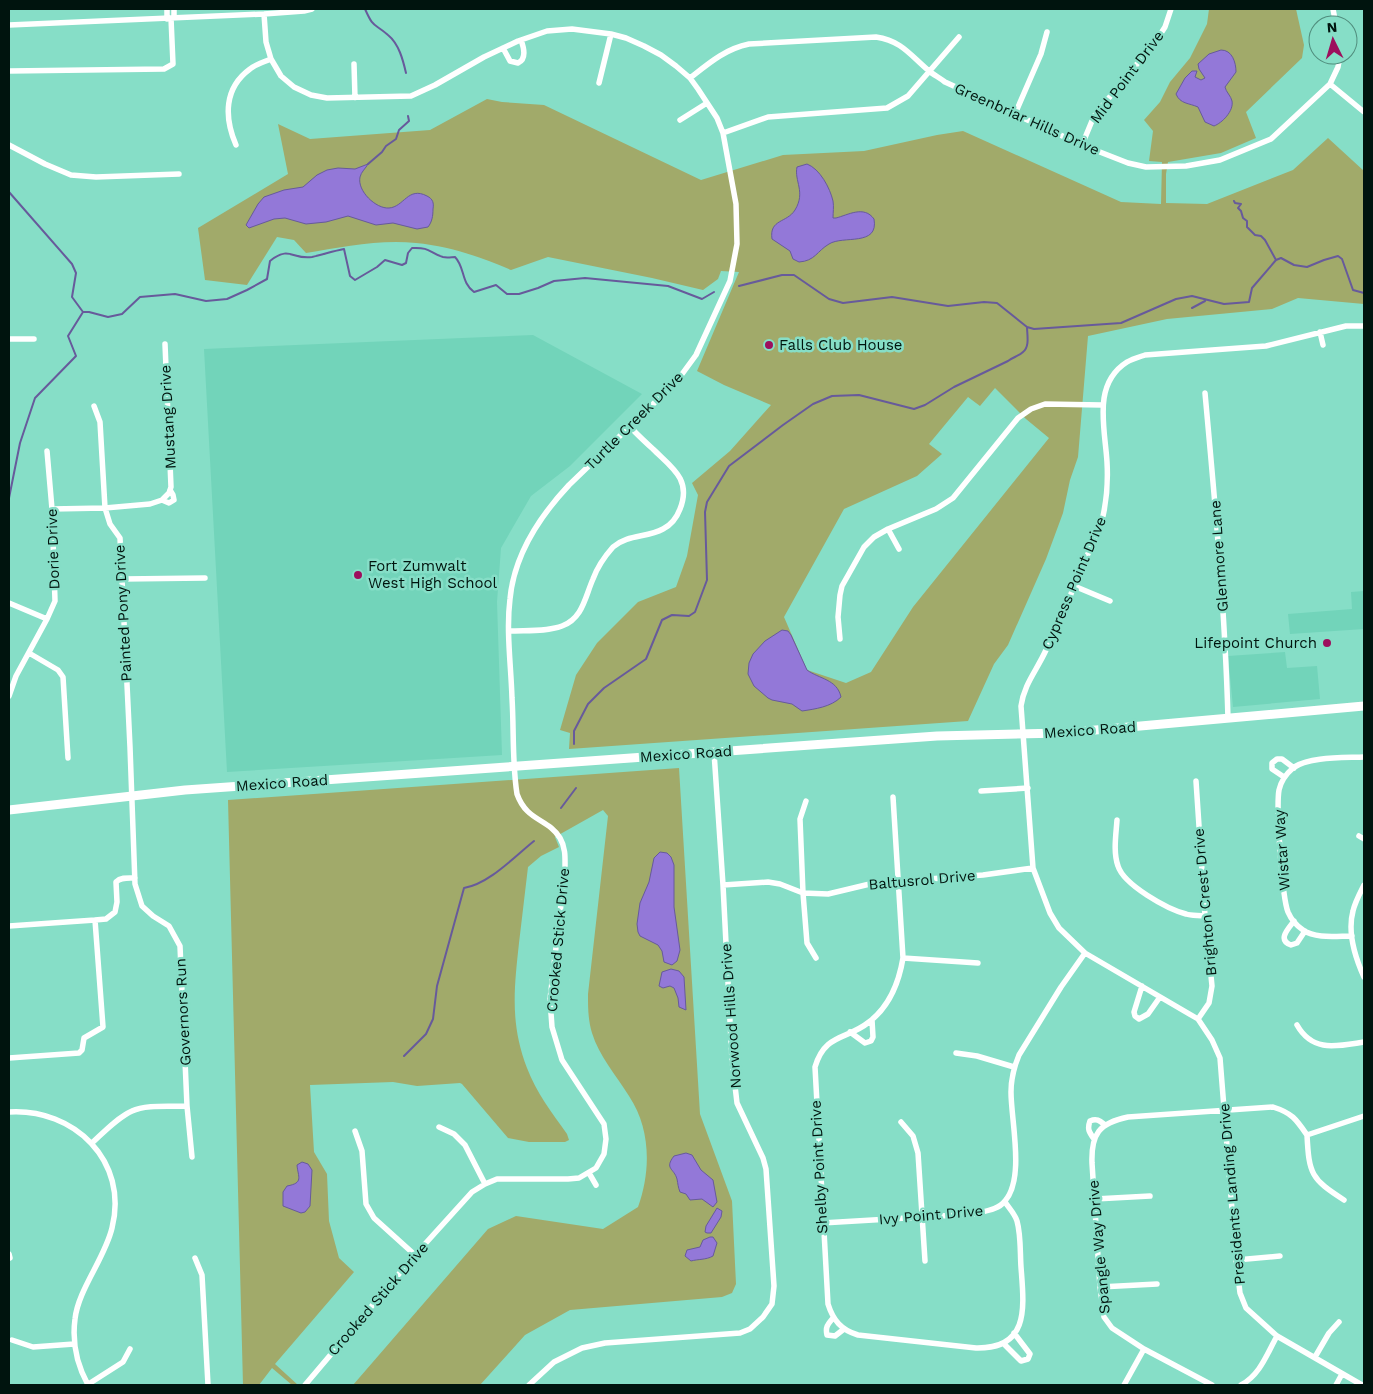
<svg xmlns="http://www.w3.org/2000/svg" width="1373" height="1394" font-family="'Work Sans',sans-serif">
<rect width="100%" height="100%" fill="#86dec7"/>
<path fill="#72d4ba" d="M533,335L642,394L570,466L531,496L501,548L497,602L502,755L227,772L204,349Z
M1364,591V629L1290,634L1288,614L1352,609L1351,592Z
M1285,652L1287,668L1317,666L1320,699L1233,707L1228,656Z"/>
<path fill="#a1aa6a" fill-rule="evenodd" d="M1209,9H1296L1304,45L1302,58L1246,112L1256,138L1221,153L1168,162L1166,174V203L1207,204L1293,170L1328,138L1364,171V304L1298,298L1272,309L1167,319L1088,336L1078,457L1070,480L1063,513L1046,559L1008,645L994,664L968,721L569,749L570,733L560,730L576,675L597,643L638,602L676,587L687,556L698,495L692,483L730,451L771,405L724,385L697,371L739,272L721,271L718,279L703,290L652,278L548,257L511,270C481,257 449,246 416,243C381,239 341,247 306,253L294,240L277,237L247,285L205,280L198,228L288,174L278,124L310,139L430,130L487,99L502,102L544,105L701,180L783,155L864,151L937,135L963,131L1121,202L1161,204L1162,162L1149,161L1153,131L1144,120L1160,102L1170,82L1190,58L1207,24ZM995,388L1026,419L1049,438L913,607L871,672L846,683L807,670L784,617L844,509L917,476L942,454L929,444L968,397L980,406Z
M679,768L700,1114L732,1201L736,1284L732,1293L722,1297L570,1310L525,1335L480,1385H353L488,1229L516,1216L603,1229L638,1207C651,1171 651,1129 629,1096C616,1075 599,1056 592,1033C588,1020 588,1007 588,994L608,816L603,810L555,837L559,847L541,856L528,867C525,892 522,918 519,943C514,989 510,1024 527,1068C536,1092 552,1113 567,1134L569,1140L565,1142H529L508,1138L462,1084L460,1083L417,1086L393,1082L310,1085L314,1152L327,1174L329,1221L339,1258L354,1272L275,1364L298,1385H292L272,1368L259,1385H243L228,800Z"/>
<path fill="#9378d8" stroke="#675a9b" d="M1221,50C1232,50 1236,62 1236,72L1225,87C1226,92 1231,96 1232,101C1234,111 1222,123 1214,126L1205,122L1198,107C1189,103 1180,104 1176,94L1185,78L1192,71H1197L1195,77L1201,80L1205,78L1199,69L1198,64L1209,54Z
M368,164C366,168 361,172 360,177C357,191 376,209 389,208C404,207 408,186 427,196C433,199 434,203 433,209C433,216 432,222 428,227L417,229L393,223L376,225L348,216L326,222L306,224L285,218L274,219L249,228L246,225L258,204L264,197L284,190L303,187L317,175L327,170L338,168L355,169Z
M807,164C820,169 830,188 833,201C834,207 833,212 833,218H836C848,215 864,205 874,219C879,247 843,235 829,244C817,251 815,261 799,262L793,259L790,251L772,239C769,219 787,223 795,210C806,192 794,181 797,167Z
M782,630L788,631L791,635L807,670C819,679 837,679 841,697C831,707 815,709 802,711L792,704L772,700L768,698L754,686L748,674L749,663L753,654L765,641Z
M660,852L667,853L671,857L674,865V907L680,950L677,961L672,965L664,962L662,951L658,945L640,936L638,932L637,924L640,903L649,882L654,858Z
M671,969L679,971L684,977L686,1010L679,1007L678,998L674,988L670,986L663,988L659,986L662,972Z
M686,1153L692,1155L701,1170L713,1180L717,1202L713,1207L702,1199L690,1200L686,1194L680,1192C678,1187 678,1184 677,1179C674,1168 664,1169 674,1156Z
M302,1162L308,1164L312,1170L310,1206L305,1212L301,1213L283,1206V1192L287,1186C304,1183 298,1177 297,1165Z
M717,1208L722,1211L721,1217L711,1233H707L705,1232L706,1226Z
M710,1237H713L717,1243L713,1256C706,1260 698,1259 691,1261L685,1256L687,1250L700,1247L703,1240Z"/>
<g fill="none" stroke-linecap="round" stroke-linejoin="round">
<path stroke="#675a9b" stroke-width="2" d="M365,9C374,29 373,22 388,35C399,44 403,60 406,73
M368,164L382,152L386,146L396,139L399,130L409,121L408,116
M9,192L72,264L76,273L72,297L83,312
M1234,201L1235,203L1241,204L1238,208L1241,211L1243,218L1247,221V227L1255,235L1261,236L1265,240L1276,260
M739,286L782,275H794L829,299L843,303L892,297L948,306L984,302L997,303L1027,327L1034,329L1121,323L1176,299L1192,296L1224,304L1249,302L1252,288L1276,260L1281,258L1294,265L1307,267L1324,260L1338,256L1342,259L1353,290L1364,293
M1192,308L1205,301
M83,312H89L108,317L122,314L140,297L175,294L206,301L227,299L247,290L267,279L270,261C290,245 292,260 312,257C322,255 333,251 344,249L350,276L355,280L377,267L385,260L402,265L406,263L408,253L412,248C431,247 429,253 443,257C447,258 452,257 455,257C465,267 461,283 474,292L496,285L507,294H519L538,288L554,281L585,278L668,286L702,299L714,292
M9,498L20,443L35,398L76,356L68,336L83,312
M574,744V731L588,704L604,688L646,659L662,620L672,615L689,616L695,612L707,580L705,512L707,502L729,466L783,425L813,404L832,396L859,395L914,409L925,405L954,387L1008,361C1013,357 1019,356 1023,352C1030,347 1027,334 1027,327
M561,808L576,788
M404,1056L426,1034L433,1019L437,986L464,888C489,884 514,857 534,841"/>
<path stroke="#fff" stroke-width="5.5" d="M174,9V18
M1333,9L1336,25
M264,14L266,42L271,59L281,76L294,87L311,95L327,98L411,96L435,85L484,57L518,41L547,31L572,29L611,34L626,38L644,46L661,55L676,66L690,78L698,89L717,118L723,133L736,204L737,244L730,281L696,355L677,381L569,485C540,516 514,556 510,599C506,631 511,665 512,698C514,730 512,763 517,794C527,822 548,818 560,838C566,848 565,859 565,870L550,999L552,1027L562,1060L604,1124L606,1139L604,1154L596,1168L579,1178L568,1179H497L485,1184L472,1192L415,1255L305,1385
M167,19V9
M9,25L264,14L304,11L312,9
M503,48L510,61L518,63C527,59 524,48 521,40
M354,64L355,98
M9,71L164,69L173,64L171,18
M690,78C709,63 725,49 749,44L876,37C902,41 910,55 929,71C934,75 940,78 945,82L1082,145L1128,163L1146,167L1186,166L1220,160L1271,139L1330,84L1338,67L1340,55
M599,83L611,34
M1330,84L1364,112
M1015,114L1041,54L1047,32
M680,120L707,103
M723,133L768,117L887,108L908,96L959,37
M9,145L45,164L71,175L96,177L179,174
M236,145C224,117 224,88 250,69C256,64 264,62 271,59
M1082,145L1094,116L1156,41L1165,27L1171,9
M1320,332L1323,345
M9,339H34
M1205,393C1215,502 1225,610 1228,719
M94,406L100,422L105,508L110,524L120,538L130,747L135,884L142,906L153,916L169,926L180,946L187,1106L192,1157
M162,500L169,503L174,500L173,495L170,490
M52,509L105,508L150,504L162,500L169,493L171,487L165,344
M888,529L899,549
M123,579L205,578
M1074,586L1110,601
M9,603L47,619
M509,631C526,630 546,632 562,626C583,618 585,597 593,579C597,568 605,556 613,547C628,534 647,538 663,529C671,525 677,517 680,509C692,479 671,467 653,449C645,442 638,435 631,428
M840,639L838,617L840,595L842,586L864,547L874,537L888,529L936,509L953,498L1018,418L1031,409L1045,404L1102,405
M29,653L58,670L63,677L68,758
M9,696L16,676L47,619L55,601L52,509L47,451
M1284,777L1272,769V763L1277,759H1282L1294,768
M1196,781L1205,916L1212,986L1209,1003L1198,1019
M981,791L1028,788
M893,797L903,958C899,982 890,1006 869,1022C847,1040 825,1033 815,1067L828,1304C833,1320 841,1330 858,1335L976,1348C1030,1349 1024,1307 1021,1267C1020,1253 1021,1235 1017,1221C1015,1214 1009,1208 1005,1202
M806,801L800,819L803,893L807,943L816,958
M1117,820C1116,835 1113,852 1118,866C1124,885 1167,909 1186,914C1191,916 1199,915 1205,916
M1359,836L1364,839
M723,885L768,882L780,884L803,893L828,894L874,883L983,875L1033,868
M1364,885C1360,893 1355,902 1353,911C1347,933 1355,957 1364,977
M1294,921C1288,929 1277,940 1291,945L1297,943L1305,931
M9,926L95,920
M1352,936C1336,936 1316,939 1303,930C1297,926 1291,919 1288,912C1282,897 1276,807 1279,790C1281,781 1286,774 1293,768C1309,756 1345,758 1364,757
M903,958L978,963
M1142,986L1134,1012L1135,1016L1139,1019L1148,1014L1160,997
M1297,1025C1313,1053 1337,1046 1364,1042
M850,1032L865,1043L871,1041L873,1037L872,1020
M956,1053L977,1056L1014,1067
M9,1058L79,1053L82,1050L84,1038L103,1027L95,920L106,919L115,912L117,902L116,882C121,877 128,878 135,878
M9,1112C74,1108 129,1161 112,1228C105,1258 78,1290 75,1319C72,1342 77,1365 88,1385
M901,1122L913,1136L918,1153L925,1261
M439,1127L454,1134L465,1145L485,1184
M355,1131L362,1151L366,1204L374,1218L415,1255
M1307,1135C1309,1174 1311,1179 1344,1200
M1094,1139C1089,1132 1087,1129 1090,1121C1097,1118 1100,1121 1105,1125
M92,1143C104,1132 117,1118 132,1111C146,1104 172,1107 187,1106
M589,1173L596,1185
M1095,1199L1150,1196
M822,1223L974,1214C985,1211 998,1210 1005,1201C1025,1178 1011,1121 1011,1092C1011,1079 1014,1067 1019,1055L1061,987L1085,953
M9,1254L10,1258
M195,1258L202,1275L208,1385
M1236,1260L1280,1256
M1100,1287L1157,1284
M833,1318C828,1324 825,1327 827,1335L835,1336L844,1329
M12,1340L33,1347L74,1344
M1004,1344L1021,1361L1028,1359L1030,1354L1014,1333
M1315,1357L1329,1333L1339,1322
M87,1385L123,1362L130,1349
M529,1385L554,1362L582,1348L605,1343L740,1333L750,1329L763,1317L772,1304L774,1286L766,1169L763,1158L737,1103L732,1060L723,885L714,752
M1124,1385L1144,1349
M1212,1385L1144,1349L1112,1328L1104,1317L1100,1287L1092,1163C1091,1134 1099,1123 1128,1117L1273,1107C1292,1113 1296,1119 1307,1135L1364,1116
M1241,1385C1260,1375 1267,1354 1277,1336
M1336,1385L1342,1374
M1362,1385L1277,1336L1246,1308L1240,1293L1236,1260L1220,1058L1212,1040L1198,1019L1085,953L1059,928L1050,913L1033,868L1021,706C1024,684 1037,670 1046,650C1066,606 1086,561 1103,516C1107,498 1108,479 1107,462C1105,428 1092,384 1127,362C1132,359 1139,357 1145,355L1266,346L1346,326H1364"/>
<path stroke="#fff" stroke-width="9" d="M9,810L185,790L937,736L1062,733L1364,706"/>
</g>
<g fill="#9d0f5d" stroke="#86dec7" stroke-width="2">
<circle cx="769" cy="345" r="5"/>
<circle cx="358" cy="575" r="5"/>
<circle cx="1327" cy="643" r="5"/>
</g>
<g text-anchor="middle" dominant-baseline="central" stroke-width="5" stroke-linejoin="round" paint-order="stroke">
<g font-size="15" fill="#00140e" stroke="#86dec7">
<text transform="translate(1127 77) rotate(-53)">Mid Point Drive</text>
<text transform="translate(1027 119) rotate(24)">Greenbriar Hills Drive</text>
<text transform="translate(168 417) rotate(-93)">Mustang Drive</text>
<text transform="translate(634 421) rotate(-45)">Turtle Creek Drive</text>
<text transform="translate(53 549) rotate(-92)">Dorie Drive</text>
<text transform="translate(1219 556) rotate(-94)">Glenmore Lane</text>
<text transform="translate(1074 583) rotate(-67)">Cypress Point Drive</text>
<text transform="translate(123 613) rotate(-93)">Painted Pony Drive</text>
<text transform="translate(1090 730) rotate(-4)">Mexico Road</text>
<text transform="translate(686 754) rotate(-4)">Mexico Road</text>
<text transform="translate(282 783) rotate(-4)">Mexico Road</text>
<text transform="translate(1282 850) rotate(-94)">Wistar Way</text>
<text transform="translate(922 880) rotate(-5)">Baltusrol Drive</text>
<text transform="translate(1205 902) rotate(-95)">Brighton Crest Drive</text>
<text transform="translate(558 940) rotate(-85)">Crooked Stick Drive</text>
<text transform="translate(183 1012) rotate(-93)">Governors Run</text>
<text transform="translate(731 1016) rotate(-94)">Norwood Hills Drive</text>
<text transform="translate(819 1167) rotate(-93)">Shelby Point Drive</text>
<text transform="translate(1232 1194) rotate(-95)">Presidents Landing Drive</text>
<text transform="translate(931 1215) rotate(-5)">Ivy Point Drive</text>
<text transform="translate(1099 1247) rotate(-95)">Spangle Way Drive</text>
<text transform="translate(378 1299) rotate(-49)">Crooked Stick Drive</text>
</g>
<g font-size="15" fill="#00140e" stroke="#86dec7" text-anchor="start">
<text x="779" y="345">Falls Club House</text>
<text x="368" y="566">Fort Zumwalt<tspan x="368" dy="17">West High School</tspan></text>
<text x="1317" y="643" text-anchor="end">Lifepoint Church</text>
</g>
</g>
<rect width="1373" height="1394" fill="none" stroke="#00140e" stroke-width="20"/>
<g transform="translate(1333 40) rotate(355)"><circle r="24" fill="#86dec7" stroke="#508d7d"/>
<path d="M0-4L9 19L0 12L-9 19Z" fill="#9d0f5d"/>
<text y="-8" font-size="14" font-weight="bold" text-anchor="middle" fill="#00140e">N</text>
</g>
</svg>
